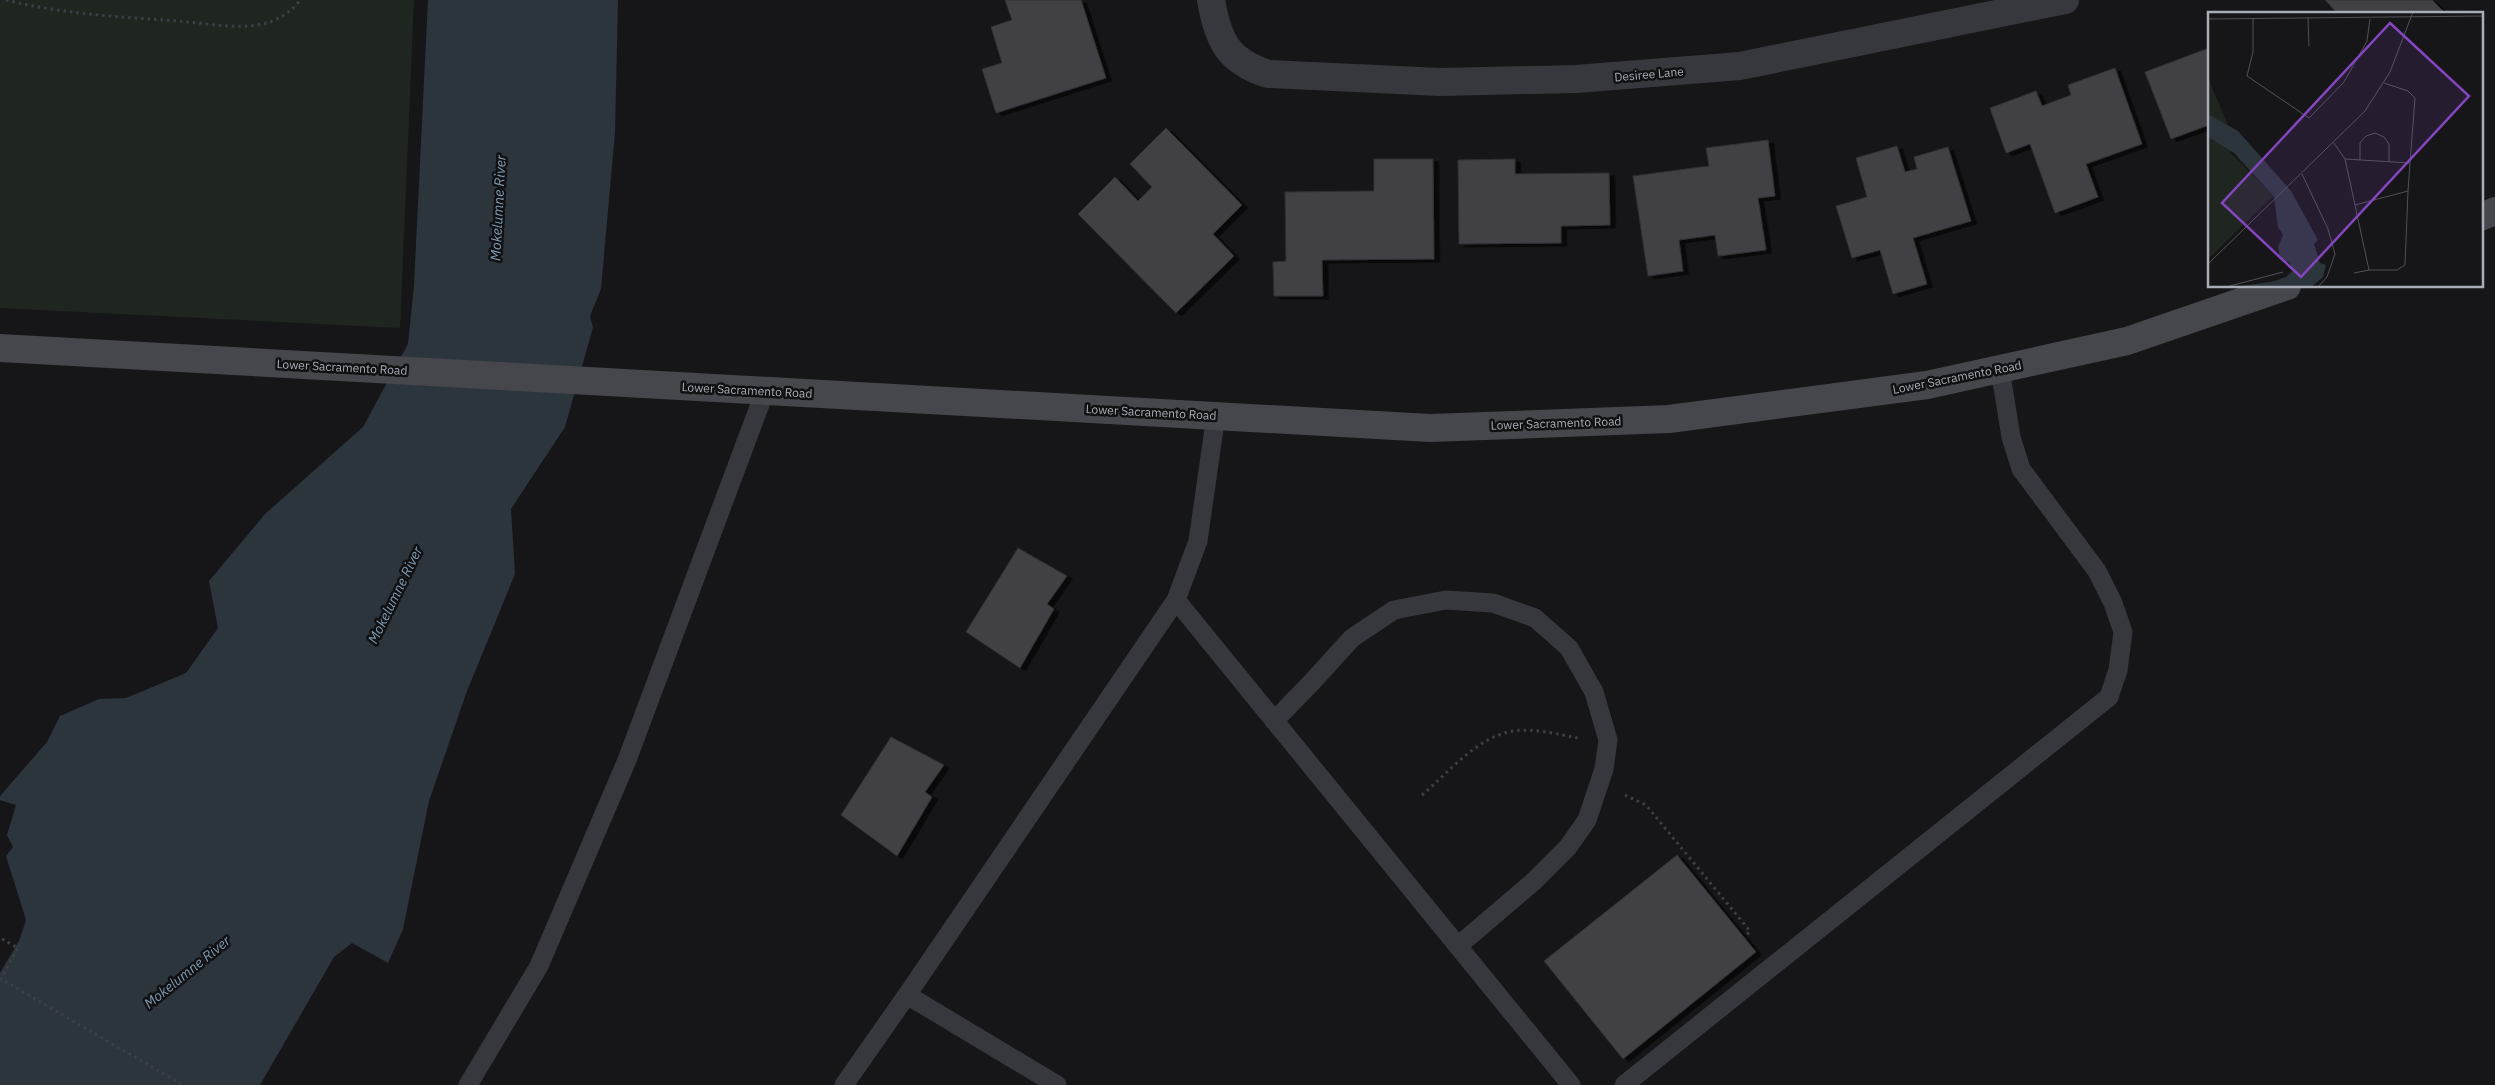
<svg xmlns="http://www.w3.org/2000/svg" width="2495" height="1085" font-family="'IBM Plex Sans',sans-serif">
<defs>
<filter id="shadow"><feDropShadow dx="5.5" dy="3" stdDeviation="0" flood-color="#0009"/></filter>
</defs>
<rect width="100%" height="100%" fill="#161618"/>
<path fill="#1e261f" d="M0,0H414L400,328L0,308Z"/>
<path fill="#2c353c" d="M428,0H618L615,132L601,289L590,316L593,327L565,427L511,509L515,574L467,691L429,801L403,929L388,963L352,943L334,957L260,1085H0V973L19,941L26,920L6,856L13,847L7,835L16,805L0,800V796L47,742L60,716L99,699L126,698L186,673L218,628L209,581L265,514L363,427L408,344L414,285Z"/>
<path fill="#404145" stroke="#303034" filter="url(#shadow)" d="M1005,0H1081L1106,78L996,113L982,69L1002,63L991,27L1012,20Z
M2325,0H2432L2446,14H2338Z
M2209,48V125L2171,139L2145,72Z
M2115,68L2142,144L2086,164L2098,197L2055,213L2030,144L2006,153L1990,108L2036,91L2042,106L2071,95L2068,85Z
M1166,128L1242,205L1213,234L1234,256L1176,313L1078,214L1115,177L1138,201L1152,187L1130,164Z
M1768,140L1775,196L1758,198L1766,250L1718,256L1715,235L1679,240L1683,271L1648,276L1633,176L1709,166L1706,148Z
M1897,146L1905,172L1917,169L1914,157L1948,147L1971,221L1913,238L1927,284L1893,294L1880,250L1852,258L1836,206L1867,197L1856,158Z
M1374,159H1433L1434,259L1322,260L1323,296H1274L1273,262L1286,261L1285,192L1374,191Z
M1515,159V174L1609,173L1610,225L1561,226V243L1459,244L1458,160Z
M1018,548L1067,576L1047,604L1054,609L1020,668L966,632Z
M891,737L944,765L925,792L932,797L897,856L841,815Z
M1677,855L1756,952L1623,1059L1544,961Z"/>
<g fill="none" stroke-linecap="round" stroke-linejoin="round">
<path stroke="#3d3f44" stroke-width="3" stroke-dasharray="2.5 4" stroke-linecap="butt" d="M6,0C63,14 120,17 178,21C204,23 232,29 258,25C275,22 291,13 300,0
M1422,795C1449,772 1477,737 1513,731C1534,728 1557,734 1578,738
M1625,795L1646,805L1750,931L1744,938
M2,939L18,948L1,979L183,1085"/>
<path stroke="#37383d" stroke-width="19" d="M1216,415L1198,541L1176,600L1571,1085
M1274,721L1312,682L1352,638L1394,610L1446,600L1493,603L1535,618L1569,648L1594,692L1608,740L1604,769L1587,820L1568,847L1533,882L1458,946
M468,1085L539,966L627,760L765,391
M844,1085L907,995
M1057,1085L907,995L1176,600
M1624,1085L2109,697L2118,670L2123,632L2113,603L2097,571L2021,469L2011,437L2000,369"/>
<path stroke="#37383d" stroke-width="28" d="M1211,0C1218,41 1228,61 1268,74L1440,82L1576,79L1740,66L2065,0"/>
<path stroke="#45474d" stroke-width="28" d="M2481,217L2495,211
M0,348L1430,428L1669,419L1927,385L2127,341L2287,286"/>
</g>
<g text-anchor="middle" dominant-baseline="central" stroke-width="5" stroke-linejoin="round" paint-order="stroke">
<g font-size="12" fill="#a8adb8" stroke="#111113">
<text transform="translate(1649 74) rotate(-5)">Desiree Lane</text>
<text transform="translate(342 367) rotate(3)">Lower Sacramento Road</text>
<text transform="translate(1957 377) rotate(-11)">Lower Sacramento Road</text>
<text transform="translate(747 390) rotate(3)">Lower Sacramento Road</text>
<text transform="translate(1151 412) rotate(3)">Lower Sacramento Road</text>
<text transform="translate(1556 423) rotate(-2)">Lower Sacramento Road</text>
</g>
<g font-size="14" font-style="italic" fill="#7f9bb3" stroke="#111113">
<text transform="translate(498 208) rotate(-87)">Mokelumne River</text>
<text transform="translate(395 595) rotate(-64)">Mokelumne River</text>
<text transform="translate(187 972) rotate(-39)">Mokelumne River</text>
</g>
</g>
<g transform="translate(2208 12)">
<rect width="275" height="275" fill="#161618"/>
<path d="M0,66L19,111L22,140L65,184L0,247Z" fill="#1e261f"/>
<path d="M0,102L30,119L83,179L110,228L106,232L112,251L118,253L115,265L103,275H28L67,269L78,265L85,258L82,251L72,245L70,235L75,223L70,215L66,185L26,141L0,125Z" fill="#2c353c"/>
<path fill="none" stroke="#505258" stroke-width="1" d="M100,6L101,34M0,7L275,4M45,7V40L39,64L101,106L136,70L159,29L162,7M126,131L137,147L202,151L207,86L200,79L176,71M137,147L147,193L200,179L202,151M152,148V131L158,124L167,121L176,125L181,132V150M94,162L120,217L127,242L119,265L110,275M0,252L157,99L182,60L205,0M161,258H189L197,253L200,179M146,261L161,258L147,193M18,275L75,260"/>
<path fill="#8446be" fill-opacity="0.15" stroke="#8446be" stroke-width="2.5" d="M182,11L261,84L93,265L14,191Z"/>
<rect width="275" height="275" fill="none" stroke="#a8adb8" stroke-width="2.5"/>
</g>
</svg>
